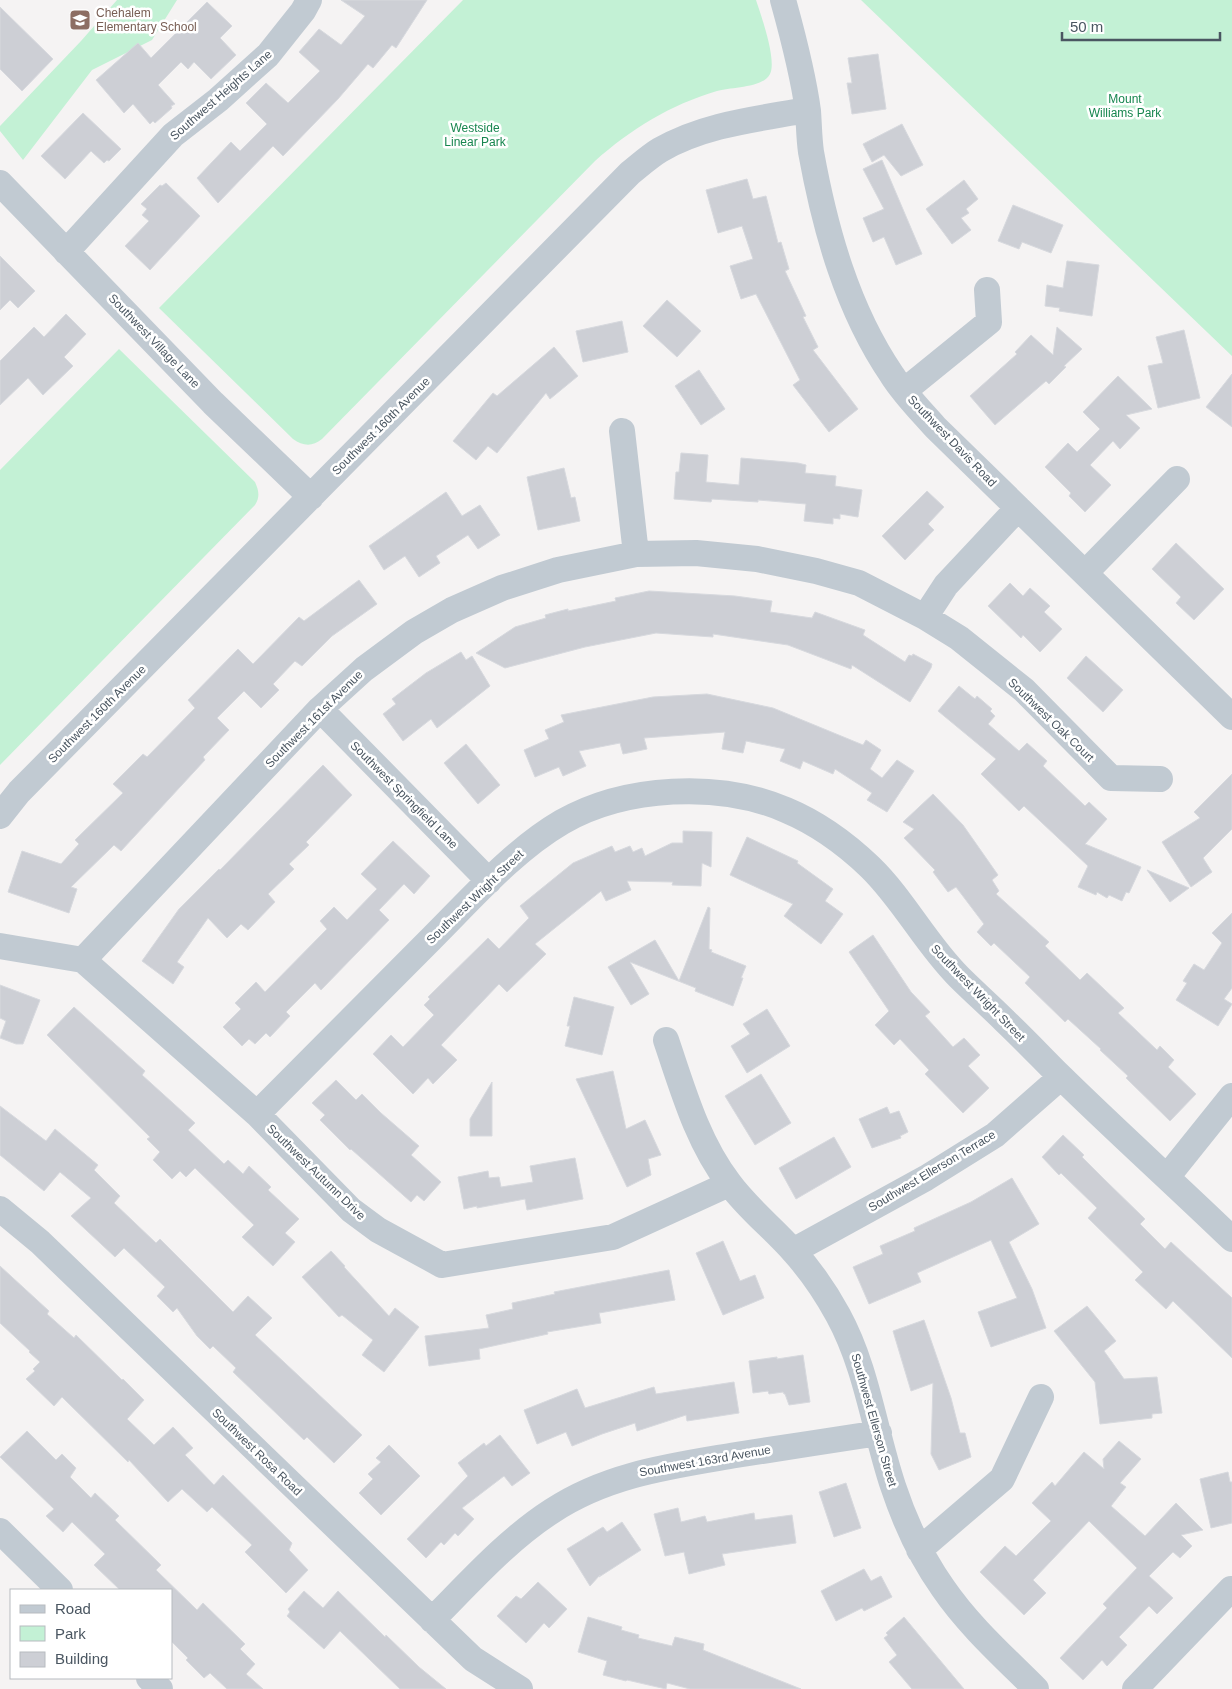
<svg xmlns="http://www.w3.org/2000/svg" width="1232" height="1689" font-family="Helvetica,sans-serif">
<rect width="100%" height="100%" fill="#f5f3f3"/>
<path fill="#c3f1d5" d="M117,0H177L152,40L92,70L23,160L0,131V126L81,41Z
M463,0H756C761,15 777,60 770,74C763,88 731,87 717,91C670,105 631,129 595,161L322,439C312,447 303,446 293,439L159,308Z
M861,0H1232V356Z
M119,349L255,482C259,491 260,497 255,505L0,765V470Z"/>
<path fill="#cdcfd5" stroke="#d7d9de" d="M341,0H427L396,48L392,45L373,68L368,64L338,99L283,156L273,146L218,203L197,178L231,142L240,151L267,124L246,103L266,83L288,103L320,71L299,52L319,29L341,45L365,16Z
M207,2L232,26L220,38L236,55L211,79L194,62L188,69L181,62L158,85L175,104L171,106L172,108L155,123L153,121L150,124L133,104L124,113L96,80L138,43L151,58Z
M0,7L53,59L22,91L0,69Z
M878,54L886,109L852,114L847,83H852L848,58Z
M83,113L121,149L109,161L107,160L104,163L91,151L65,179L41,156Z
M902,124L923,165L901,176L884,155L872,162L863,144Z
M882,160L922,254L896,265L884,237L873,242L863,218L884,209L863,169Z
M747,179L753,199L766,196L778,243L781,242L789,269L785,271L806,316L803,317L818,347L813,350L858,409L829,432L793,385L800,380L756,294L741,299L730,266L753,259L742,226L718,233L706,190Z
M964,180L978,199L966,209L969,213L961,218L971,230L952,244L926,209Z
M166,183L200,216L150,270L125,246L149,221L142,215L147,209L141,204L160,185L162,186Z
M1013,205L1063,225L1051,253L1022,242L1019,249L998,241Z
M0,256L35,291L18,308L10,300L0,310Z
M1067,261L1099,265L1092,316L1059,311L1060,308L1045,306L1047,285L1063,288Z
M667,300L701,331L677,357L643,326Z
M66,314L86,334L64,357L73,366L43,395L28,378L0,405V361L34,327L44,337Z
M622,321L628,352L583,362L576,331Z
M1057,327L1082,349L1064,366L1066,367L1049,384L1046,381L995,425L970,396L1017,354L1015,352L1031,335L1053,355Z
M1184,330L1200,398L1158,408L1148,366L1163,363L1156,337Z
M554,347L578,376L550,399L546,393L497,453L488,446L476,460L453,441L493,393L497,396Z
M699,370L725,409L701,425L675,386Z
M1232,374V427L1206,407Z
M1118,376L1152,409L1126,415L1140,428L1120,449L1113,441L1090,465L1111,485L1085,512L1069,496L1071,493L1045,467L1068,443L1077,452L1100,429L1083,412Z
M681,453L708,455L706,482L739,485L741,458L798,463L806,465L805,473L836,476L835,486L862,490L858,517L840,514V519L833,518V524L804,521L806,504L758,500V502L712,499L711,502L674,499L676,472H679Z
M564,468L571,498L575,497L580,521L538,530L527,477Z
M927,491L944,507L928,524L934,530L905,560L882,536Z
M446,492L462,516L480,505L500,535L478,549L468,535L436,556L440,563L419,577L405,556L384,570L369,546Z
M1176,543L1224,589L1194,620L1176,603L1181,597L1152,569Z
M359,580L377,604L332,636L302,666L295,661L273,684L279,690L261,708L244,691L217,718L229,730L203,757L205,760L121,851L114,845L71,887L77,889L69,913L8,892L22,851L61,864L79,844L75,840L123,793L113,784L143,754L147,757L195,708L188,700L238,649L253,664L299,617L304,621Z
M1010,583L1023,596L1030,588L1050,606L1044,612L1062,629L1040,652L1023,635L1021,638L988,606Z
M649,591L735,596L772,601L770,612L812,618L815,612L865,630L863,635L905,662L909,655L912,656L913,654L932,664L931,668L910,702L852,665L851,669L788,645L713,634V637L656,633L585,647L505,668L476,653L515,627L546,618L545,615L568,609V611L616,601L615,598Z
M461,652L466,660L472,656L490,686L437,728L431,719L403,741L383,714L396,704L392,699L426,673Z
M1086,656L1123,690L1103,712L1067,678Z
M959,686L975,699L977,696L992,709L990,711L995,716L988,724L1019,751L1027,743L1047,761L1043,766L1085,806L1089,802L1107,819L1085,844L1141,867L1129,893L1126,892L1122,901L1109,895L1107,898L1097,892L1096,895L1078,887L1088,866L1024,806L1019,811L981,774L996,759L938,711Z
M707,694L773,708L863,745L866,740L881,750L870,769L882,778L897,760L914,771L887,812L867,800L872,793L835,769L833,774L803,761L800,769L780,761L785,749L746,741L743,753L722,749L725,732L644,738L647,749L623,754L620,743L579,751L586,766L563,776L559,767L535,777L524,750L549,739L545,730L564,722L561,715L653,697Z
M466,744L500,785L478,804L444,763Z
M323,765L352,795L306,842L309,845L289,864L294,869L268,894L275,902L248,930L241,924L227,938L208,918L177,962L184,967L173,984L142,961L179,909L219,869L220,870Z
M1232,774V829L1203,858L1212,872L1191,887L1162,842L1200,818L1194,812Z
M933,794L963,825L998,875L992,880L999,891L996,894L1049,942L1045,946L1080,980L1087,973L1124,1008L1118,1013L1157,1050L1160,1046L1174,1060L1168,1067L1196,1094L1170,1121L1126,1078L1128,1076L1100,1050L1101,1049L1068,1019L1065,1022L1025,983L1030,977L994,943L991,946L977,932L984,924L956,887L948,892L933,872L935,870L904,838L914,829L903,822Z
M683,831L712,832L711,867L702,863L701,886L672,885L673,882L627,881L631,890L606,901L601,891L535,944L546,954L507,992L499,984L441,1045L457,1060L433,1084L428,1078L413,1094L373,1054L391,1035L403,1047L434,1015L424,1005L430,999L428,997L488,938L499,949L529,918L520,906L573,863L612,846L615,852L630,846L633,852L642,848L645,856L672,843H683Z
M747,837L798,861L797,863L833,889L825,901L843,914L821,944L784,916L793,904L730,875Z
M393,841L430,876L414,894L404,884L379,910L389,920L321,990L315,983L286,1012L290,1016L270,1037L266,1033L255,1044L249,1039L242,1046L223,1027L241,1009L235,1003L256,982L265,992L327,929L320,921L334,907L347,920L377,889L361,874Z
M1147,870L1189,888L1170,902Z
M708,907L710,908L709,949L712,950L711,952L746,966L741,978H743L733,1006L695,991L696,988L630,962L649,994L631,1005L608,967L655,940L679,981Z
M1232,913V988L1224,999L1232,1004L1218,1026L1176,1000L1187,983L1183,981L1194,964L1204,970L1222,943L1212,933Z
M873,935L911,992L930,1012L925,1016L953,1047L964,1038L980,1055L968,1066L989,1088L963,1113L925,1074L929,1070L900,1039L894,1045L875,1025L889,1011L849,952Z
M0,985L40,1000L23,1044H16L0,1038L6,1021L0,1018Z
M574,997L614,1007L602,1055L565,1046L570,1026H567Z
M74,1007L145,1071L142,1075L195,1123L188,1130L224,1164L228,1160L243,1174L249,1166L271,1187L268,1190L299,1219L285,1233L295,1242L273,1266L242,1237L254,1225L195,1168L186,1177L180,1171L172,1179L153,1160L160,1152L147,1139L150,1137L47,1035Z
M767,1009L790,1046L747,1073L731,1046L750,1034L743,1024Z
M613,1071L626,1129L645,1120L661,1155L648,1159L651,1175L627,1187L576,1079Z
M761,1074L791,1123L755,1145L725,1096Z
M336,1080L356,1100L362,1094L381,1113L419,1146L411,1155L441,1182L424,1201L417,1195L411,1202L351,1149L350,1150L320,1120L325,1115L312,1103Z
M492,1082V1136H470V1119Z
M0,1106L46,1141L55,1129L98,1165L94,1170L120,1196L114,1203L156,1243L160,1239L233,1312L248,1296L272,1318L255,1335L362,1435L334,1463L307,1437L304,1440L233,1372L236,1368L213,1346L210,1349L197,1336L177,1308L173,1312L157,1296L165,1287L124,1248L115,1257L71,1216L91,1198L60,1172L44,1191L0,1155Z
M887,1107L890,1114L899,1111L908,1132L900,1136L901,1138L872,1148L859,1119Z
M1063,1135L1084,1155L1082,1157L1105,1180L1145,1219L1140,1224L1165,1249L1171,1242L1232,1298V1358L1173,1301L1166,1309L1135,1280L1143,1272L1088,1218L1097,1208L1061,1173L1059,1175L1042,1157Z
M834,1137L851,1167L796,1199L779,1168Z
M575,1158L583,1199L527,1210L525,1199L477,1208V1206L464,1209L458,1177L488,1171L489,1178L499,1177L501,1187L533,1182L530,1166Z
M1012,1178L1039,1224L1009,1242L1032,1289L1046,1328L991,1347L978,1312L1017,1298L991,1240L917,1273L921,1282L869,1304L853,1267L883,1254L880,1246L915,1231L914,1228L971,1202Z
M723,1241L740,1281L755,1275L764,1298L723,1315L696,1253Z
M331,1251L345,1266L344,1267L389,1316L395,1308L419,1327L384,1372L362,1355L373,1340L342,1315L339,1317L302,1277Z
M0,1266L49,1311L47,1314L74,1338L76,1335L122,1380L123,1379L144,1400L127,1419L154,1445L173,1427L193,1448L185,1455L214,1485L223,1475L292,1543L289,1550L308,1570L286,1593L245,1552L252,1545L212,1507L207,1512L182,1489L168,1502L129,1460L128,1462L62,1397L54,1406L26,1379L35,1371L33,1369L40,1362L29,1352L30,1351L0,1323Z
M669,1270L675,1300L599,1313L601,1323L547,1332L548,1334L479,1349L480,1359L429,1366L425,1336L489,1328L486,1315L513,1309L512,1303L555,1294L554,1292Z
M1087,1306L1116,1341L1104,1351L1124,1379L1157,1377L1162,1413L1152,1414V1418L1100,1424L1095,1382L1054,1331Z
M924,1320L951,1398L960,1433H965L971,1457L939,1470L931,1454L933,1383L911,1391L893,1331Z
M803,1355L810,1402L789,1405L785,1394H784L783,1392L769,1394L768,1391L753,1393L749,1361L777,1357V1359Z
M734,1382L739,1413L687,1421L686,1415L637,1431L635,1423L602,1434L572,1446L566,1432L537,1444L524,1410L577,1389L585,1408L654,1387L656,1394Z
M27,1431L56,1460L62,1454L76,1468L70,1477L91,1498L95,1493L119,1516L115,1520L161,1565L156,1570L197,1610L203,1603L245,1644L240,1649L255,1664L246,1674L263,1689H227L210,1673L204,1678L186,1660L188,1658L171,1641V1590H120L94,1565L105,1554L72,1522L63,1532L46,1516L54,1509L0,1457Z
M500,1435L530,1473L512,1486L504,1476L462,1508L474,1519L458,1536L455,1533L444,1545L441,1542L426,1558L407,1539L468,1476L458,1463L484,1443L486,1446Z
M1119,1441L1141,1459L1120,1483L1126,1487L1111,1506L1145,1536L1176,1503L1203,1530L1181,1535L1192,1546L1180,1558L1173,1552L1149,1576L1173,1598L1157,1614L1149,1606L1119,1637L1127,1645L1107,1666L1102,1660L1083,1680L1060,1658L1107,1608L1103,1604L1137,1568L1089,1521L1033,1580L1046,1593L1024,1615L980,1572L1005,1546L1016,1556L1051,1521L1032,1503L1052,1482L1055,1486L1084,1452L1104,1469L1103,1459Z
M389,1445L420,1476L381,1515L359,1493L373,1479L368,1474L381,1462L376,1458Z
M1228,1472L1230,1482H1232V1523L1211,1528L1200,1479Z
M846,1483L861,1528L834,1537L819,1492Z
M678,1508L681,1522L705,1516L707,1522L754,1513L755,1520L792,1515L796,1543L722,1554L725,1565L689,1574L684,1552L665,1556L654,1514Z
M622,1522L641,1550L599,1577L600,1575L590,1586L567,1549L603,1527L607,1532Z
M864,1569L871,1581L881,1576L892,1597L864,1611L862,1608L836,1621L821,1591Z
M538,1582L567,1609L549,1628L544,1623L526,1643L497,1616L516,1596L521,1599Z
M304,1591L323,1608L338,1591L385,1637L386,1635L419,1667L446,1689H400L340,1631L324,1649L287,1616L290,1612L288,1609Z
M588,1617L622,1627L621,1630L639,1635L638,1638L672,1646L675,1637L704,1644L703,1650L801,1689H690L667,1683L666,1689L627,1680L626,1681L603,1675L607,1661L578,1652Z
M904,1617L964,1689H912L889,1662L897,1655L884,1638L888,1635L886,1633Z"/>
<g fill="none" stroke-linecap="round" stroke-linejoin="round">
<path stroke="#c1cad2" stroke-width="26" d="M783,0C793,36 803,74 808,111C809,124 809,138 811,152C825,229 847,309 892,375C904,394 920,410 935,427L1232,717
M0,183L213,403L311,497
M66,252L173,135L218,100L268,55L303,11L309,0
M904,391L989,322L987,290
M622,431L636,554
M1085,573L1177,479
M925,617L946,585L1018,508
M320,709L489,881
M0,816L19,792L630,173C640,165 650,156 660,150C705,124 758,119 807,110
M0,946L83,960L257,1114L351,1210L378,1230L442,1265L613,1237L729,1184
M83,960L320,709L364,669L414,632L452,610L502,588L558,570L636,554L696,553L757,559L816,571L859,583L925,617L959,638L1024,690L1111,778L1160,779
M666,1040C683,1090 697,1141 729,1183C748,1209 773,1228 794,1252C811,1271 826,1293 838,1315C867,1368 874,1429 893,1486C905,1522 921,1557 943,1588C969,1626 1004,1657 1036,1689
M257,1114C316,1055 374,996 433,937C473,897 514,850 562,822C625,786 719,781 786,810C817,823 845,843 870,867C904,900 925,943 959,977C974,992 990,1006 1005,1021C1024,1039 1041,1057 1059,1075C1116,1131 1175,1184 1232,1239
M1167,1177L1232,1096
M0,1209L40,1242L473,1659L520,1689
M793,1251L926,1178L995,1135L1061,1077
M0,1531L60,1590
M919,1550L1002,1479L1041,1397
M432,1620C470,1582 507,1540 552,1511C608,1474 672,1466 736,1455C784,1448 831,1440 879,1433
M149,1678L160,1689
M1135,1689L1231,1589"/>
</g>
<defs>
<g id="school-square" transform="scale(1.125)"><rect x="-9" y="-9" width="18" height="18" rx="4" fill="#8d6e63" stroke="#fff"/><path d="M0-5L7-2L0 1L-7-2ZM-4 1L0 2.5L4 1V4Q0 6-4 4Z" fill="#fff"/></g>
</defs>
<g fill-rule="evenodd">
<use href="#school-square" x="80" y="20"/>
</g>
<g text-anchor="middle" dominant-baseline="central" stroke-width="5" stroke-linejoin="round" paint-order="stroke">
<g font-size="12" fill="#785e54" stroke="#fff" text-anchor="start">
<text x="96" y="13">Chehalem<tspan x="96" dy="14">Elementary School</tspan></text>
</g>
<g font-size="12" fill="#4a5661" stroke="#fff">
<text transform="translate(221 95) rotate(-41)">Southwest Heights Lane</text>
<text transform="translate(154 341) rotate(46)">Southwest Village Lane</text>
<text transform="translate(381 426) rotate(-45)">Southwest 160th Avenue</text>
<text transform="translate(952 441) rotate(46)">Southwest Davis Road</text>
<text transform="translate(97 714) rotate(-45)">Southwest 160th Avenue</text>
<text transform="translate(314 719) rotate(-45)">Southwest 161st Avenue</text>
<text transform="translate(1051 720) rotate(44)">Southwest Oak Court</text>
<text transform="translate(404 795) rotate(45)">Southwest Springfield Lane</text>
<text transform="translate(475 897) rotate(-44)">Southwest Wright Street</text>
<text transform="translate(978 993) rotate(46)">Southwest Wright Street</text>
<text transform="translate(932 1171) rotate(-31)">Southwest Ellerson Terrace</text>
<text transform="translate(316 1172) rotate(44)">Southwest Autumn Drive</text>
<text transform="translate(874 1420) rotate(74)">Southwest Ellerson Street</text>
<text transform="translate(257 1452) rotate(44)">Southwest Rosa Road</text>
<text transform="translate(705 1461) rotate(-10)">Southwest 163rd Avenue</text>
</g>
<g font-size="12" fill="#17864f" stroke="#fff">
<text x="1125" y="99">Mount<tspan x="1125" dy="14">Williams Park</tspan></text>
<text x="475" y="128">Westside<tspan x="475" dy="14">Linear Park</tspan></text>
</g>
</g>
<rect x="10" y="1589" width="162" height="90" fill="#ffffff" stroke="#b7bbc0"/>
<rect x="20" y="1605" width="25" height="8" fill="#c1cad2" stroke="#b7bbc0"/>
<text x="55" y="1614" font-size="15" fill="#4a5661">Road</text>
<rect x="20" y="1626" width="25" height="15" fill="#c3f1d5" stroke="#b7bbc0"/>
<text x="55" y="1639" font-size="15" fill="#4a5661">Park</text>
<rect x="20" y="1652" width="25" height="15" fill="#cdcfd5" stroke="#b7bbc0"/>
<text x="55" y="1664" font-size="15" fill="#4a5661">Building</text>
<path d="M1062 32v8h158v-8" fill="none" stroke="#4a5661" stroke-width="2.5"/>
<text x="1070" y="32" font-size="15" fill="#4a5661" stroke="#ffffff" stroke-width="4" paint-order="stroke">50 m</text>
</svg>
